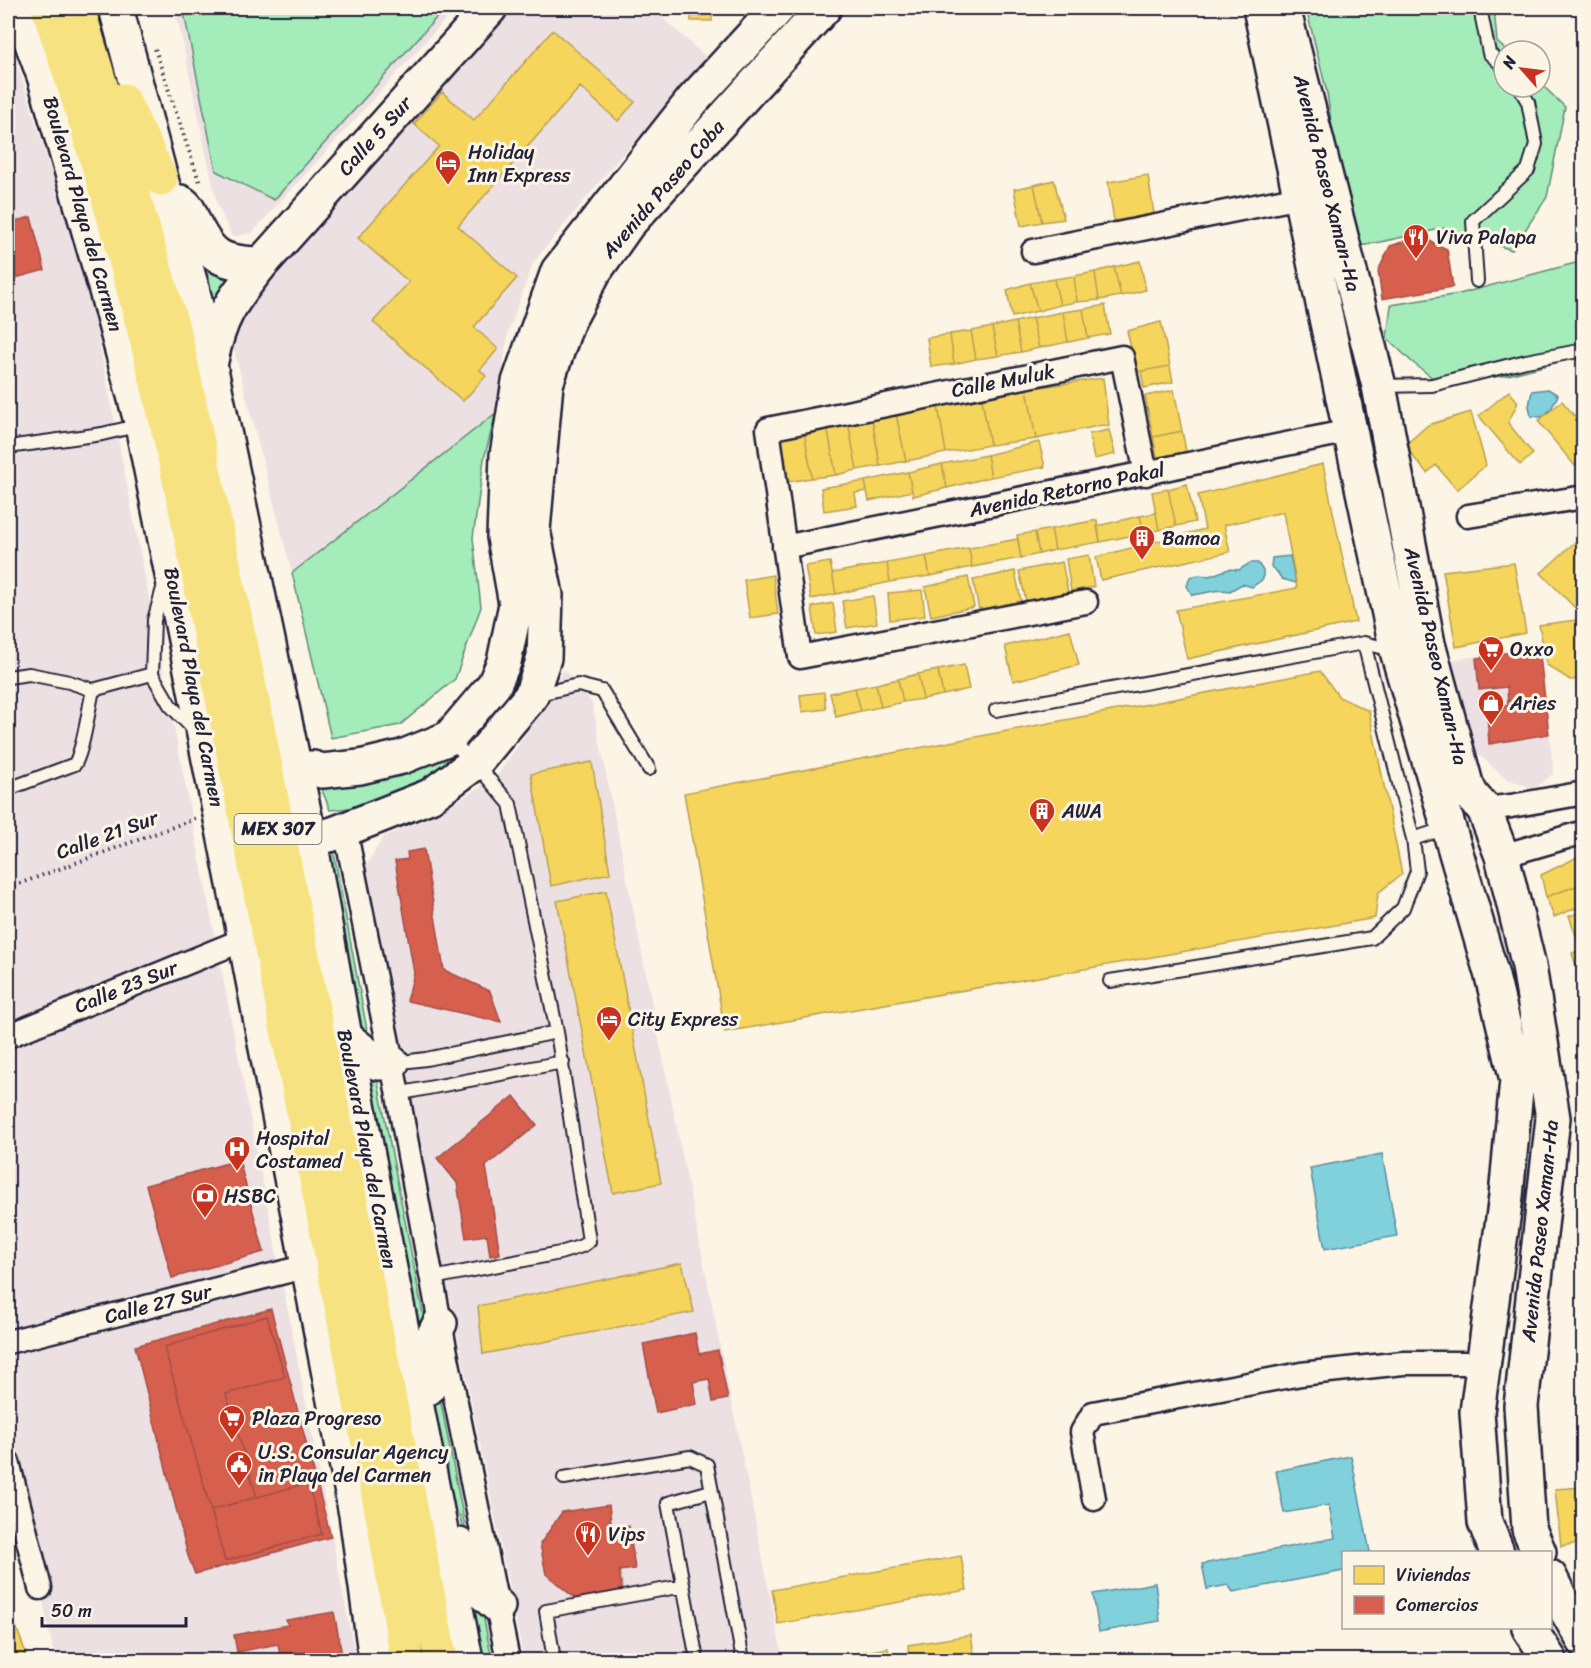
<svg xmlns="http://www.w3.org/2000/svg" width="1591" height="1668" font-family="Sriracha,sans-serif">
<rect width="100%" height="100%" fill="#fcf5e5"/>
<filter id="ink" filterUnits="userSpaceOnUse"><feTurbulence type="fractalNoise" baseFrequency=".0167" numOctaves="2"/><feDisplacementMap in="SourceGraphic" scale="12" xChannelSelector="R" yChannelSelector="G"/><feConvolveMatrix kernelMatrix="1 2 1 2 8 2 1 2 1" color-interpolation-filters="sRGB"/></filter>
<g filter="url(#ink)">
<path fill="#ede0e3" d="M175,8H456L252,233L232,237L217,204Z
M510,8H651L711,61L615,163L533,263L508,333L496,413L292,573L233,346L237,325L246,310L289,258Z
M8,34L90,295L356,1660H55L8,1430Z
M1539,647L1554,773L1534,789L1505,778L1472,748L1450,660Z
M564,669L592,703L783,1660H524L363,871L383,837L433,816L496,777L537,718Z"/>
<path fill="#a4ecb9" stroke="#63877a" stroke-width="1.5" d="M183,8H445L274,200L216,171Z
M1306,8H1494L1497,42L1507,51H1504V87H1540V83L1565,107L1547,197L1512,250L1445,228L1361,246L1339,176L1327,93Z
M203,260L235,280L213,314L198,263Z
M1583,261V356L1508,375L1442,385L1412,362L1387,338L1391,305L1459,294Z
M496,413L484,459L473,538L481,607L455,679L400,725L331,738L292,573Z
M525,608L534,615L524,667L509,704L479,743L471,738Z
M450,749L459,755L461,766L378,805L330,810L322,790L325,785Z
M333,848L370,1046L356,1035L326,862Z
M360,1059L376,1072L426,1329L418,1347Z
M432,1357L475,1577L469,1568L460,1516L449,1507L432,1414L437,1399Z
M465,1589L481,1604L492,1660H479Z"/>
<path fill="#81d1dc" stroke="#5b8b9c" stroke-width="1.5" d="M1548,389L1558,395L1551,409L1542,417L1531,416L1529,406L1532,391Z
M1290,556L1296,583L1282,579L1277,572L1271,567L1272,558Z
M1250,563H1258L1263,571V579L1252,587L1242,584L1230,591C1214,588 1208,594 1192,595L1187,586L1190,577L1199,575L1209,576L1229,569L1239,570Z
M1382,1154L1397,1236L1325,1249L1310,1168Z
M1351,1456L1370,1552H1344L1343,1571L1233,1592L1228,1585L1207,1589L1202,1564L1335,1538L1329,1505L1284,1513L1276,1471Z
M1155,1583L1160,1621L1099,1632L1093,1594Z"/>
<path fill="#f6d55c" stroke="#b69f52" stroke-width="1.5" d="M691,8H712V21H691Z
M553,30L635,102L618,121L580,87L458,226L517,278L474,327L498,349L480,370L486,376L463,401L373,322L409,282L358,238L439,146L414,124L442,92L474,120Z
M1148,175L1154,214L1114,221L1108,182Z
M1054,180L1064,219L1042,222L1034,185Z
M1034,185L1042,222L1021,226L1014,189Z
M1140,261L1146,290L1121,296L1114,267Z
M1114,267L1121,296L1099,300L1095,272Z
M1095,272L1099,300L1077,302L1074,276Z
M1074,276L1077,302L1060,305L1054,279Z
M1054,279L1060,305L1038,311L1030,283Z
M1030,283L1038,311L1012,317L1007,290Z
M1105,305L1110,334L1088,338L1083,309Z
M1083,309L1088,338L1068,342L1063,312Z
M1063,312L1068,342L1039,348L1032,318Z
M1032,318L1039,348L1021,352L1015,322Z
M1015,322L1021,352L998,356L992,327Z
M1161,322L1170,366L1137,372L1127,331Z
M992,327L998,356L976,359L971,331Z
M971,331L976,359L954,364L950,334Z
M950,334L954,364L931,367L927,338Z
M1170,366L1173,382L1144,388L1141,371Z
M1103,378L1109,426L1103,425L1036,439L1027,389Z
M1027,389L1036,439L990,445L982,399Z
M1174,390L1182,431L1153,437L1145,396Z
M1509,391L1518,402L1508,423L1533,454L1520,465L1479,416Z
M982,399L990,445L946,453L938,406Z
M1562,401L1584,427V459L1575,466L1538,421Z
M938,406L946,453L906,461L896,414Z
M1471,412L1486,465L1457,490L1436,465L1427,473L1404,446L1428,425Z
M896,414L906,461L880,466L872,418Z
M872,418L880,466L857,470L848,422Z
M848,422L857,470L836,475L827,426Z
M827,426L836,475L812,478L804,431Z
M1109,430L1115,454L1094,459L1089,434Z
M804,431L812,478L788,482L779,435Z
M1182,431L1187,456L1158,462L1153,437Z
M1039,442L1045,467L991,477L987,455Z
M987,455L991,477L947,488L942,464Z
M942,464L947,488L913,496L908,472Z
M1323,464L1356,622L1187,659L1176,610L1297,588L1283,512L1224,525L1230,552L1101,580L1096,557L1205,529L1198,495Z
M908,472L912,491L869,501L865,481Z
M865,481L867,491L855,493L857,506L824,511L821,488Z
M1187,484L1195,522L1176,526L1168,489Z
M1168,489L1176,526L1159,530L1152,492Z
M1156,513L1159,530L1144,533L1140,516Z
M1140,516L1144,533L1100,542L1097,526Z
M1097,520L1100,542L1055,550L1051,529Z
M1051,529L1055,550L1039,554L1035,532Z
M1035,532L1039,554L1021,558L1017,535Z
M1018,539L1021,558L972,567L969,548Z
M1575,542L1584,551V604L1577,610L1541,573Z
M969,548L972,567L930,576L926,556Z
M1089,555L1094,587L1071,591L1066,559Z
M926,556L930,576L890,582L887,563Z
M830,562L836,594L811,599L805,566Z
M1062,562L1068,592L1026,601L1019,571Z
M887,563L890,582L836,594L832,573Z
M1514,563L1526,633L1456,647L1443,571Z
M1015,571L1021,601L979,610L973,580Z
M773,575L778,614L750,618L744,580Z
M968,577L974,607L931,616L925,587Z
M922,590L925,616L890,620L888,593Z
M873,596L877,623L847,628L842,601Z
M833,603L837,632L816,635L812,607Z
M1584,619V679L1570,680L1547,665L1539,625Z
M1070,630L1079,665L1013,681L1005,646Z
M964,665L969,689L943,695L938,670Z
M938,670L943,695L923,699L918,674Z
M1320,671L1339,697L1369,711L1402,874L1378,893L1375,918L725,1032L684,793Z
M918,674L923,699L903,702L898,679Z
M898,679L903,702L881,707L876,684Z
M876,684L881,707L861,711L855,688Z
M855,688L861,711L836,717L830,693Z
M824,692L826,709L802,712L800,695Z
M592,762L610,873L551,886L531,774Z
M1584,854V883L1546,897L1541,875Z
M1584,883V905L1554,917L1546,897Z
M606,891L661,1183L613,1193L557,901Z
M1584,911V939L1578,941L1569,916Z
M1584,949V971L1578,973L1572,953Z
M682,1263L694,1312L483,1354L478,1306Z
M1584,1487V1542L1561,1546L1555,1489Z
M961,1556L967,1590L778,1624L772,1590Z
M13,1618L26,1654L22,1656L23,1660H8V1620Z
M971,1635L975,1660H910L908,1645Z
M888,1648L890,1660H821V1659Z"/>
<path fill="#d6604d" stroke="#a04d48" stroke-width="1.5" d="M31,217L45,270L8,280V223Z
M1419,236L1447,249L1453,287L1382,299L1378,271L1390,246Z
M1539,647L1549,734L1489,744L1487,713L1508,705L1507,687L1479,690L1476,658Z
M424,849L444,970L490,991L501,1022L407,1001L414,973L395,861L408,859L407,852Z
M514,1096L537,1125L486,1166L500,1254L490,1256L487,1235L466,1238L457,1183L437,1158Z
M239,1160L264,1252L172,1278L146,1185Z
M271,1309L331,1537L195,1574L188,1556L135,1346Z
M267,1316L285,1377L226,1394L257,1497L211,1510L164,1347Z
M695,1333L699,1354L718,1350L728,1399L713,1402L709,1379L693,1382L697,1404L656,1413L643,1344Z
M308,1483L322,1534L225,1561L211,1510Z
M609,1505L612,1529L629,1526L635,1569L619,1571L623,1593L577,1600L546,1574L540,1544L562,1512Z
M334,1612L343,1660H281L278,1644L237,1652L234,1635L288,1625L286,1620Z"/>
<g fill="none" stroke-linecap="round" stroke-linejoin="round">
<g stroke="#22223b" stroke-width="16">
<path id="lane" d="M1480,8L1489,53L1504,67
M1477,281L1473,221L1528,170L1536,144L1528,102L1519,87
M1380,386L1432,385L1526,361L1584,350
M8,447L102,434L141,425
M164,585L154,620L152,674L170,705L195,731
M8,677L29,674L69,682L93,690
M535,695L578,685L602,691L649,769
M996,710L1364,643L1393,650
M8,789L75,764C84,747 88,711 93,690L152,674
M1413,839L1446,828
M1110,981L1372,938L1403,908L1417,871L1413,839L1364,643
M394,1063L426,1059L557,1032
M397,1094L563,1062
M433,1278L560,1253L582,1246L589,1241L557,1032L510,804L475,763L449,739
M564,1478L690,1457L707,1465L743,1660
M554,1660L546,1611L683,1586
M697,1660L668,1503L711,1491"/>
</g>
<g stroke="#22223b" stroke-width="27">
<path id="street" d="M1033,251L1300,197
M1468,516L1584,497
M784,547L1350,431
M1086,602L800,657L768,429L1122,357L1146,474
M1484,809L1511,806L1584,793
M333,834L347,839L392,1063L440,1323L508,1660
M1502,856L1584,832
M8,1036L245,939
M8,1342L308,1266
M8,1462L40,1588
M1094,1499L1082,1432L1093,1413L1301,1374L1403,1363H1484"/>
</g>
<g stroke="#22223b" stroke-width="38">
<path id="secondary" d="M19,8L44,76L104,283L142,425L245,939L356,1514L376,1660
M116,8L161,179L192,288L210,365L310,840L345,1037L466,1660
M1260,8L1397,651L1492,976L1517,1080L1506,1196L1477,1412L1485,1522L1497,1552
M1283,8L1379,386L1428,644L1466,784L1472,796L1484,809L1502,856L1529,966L1553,1118L1521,1406L1529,1529L1539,1552
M180,202C188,206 190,213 193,221C211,258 221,263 261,264
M211,361C220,314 233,300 261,264L490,8
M295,768H313L322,771L360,767L402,757L449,738L494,685L504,662L516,604L504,537L507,455L519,382L558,271L693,100L778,8
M310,840L333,834L430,796L475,763L531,696L544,658L546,595L533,530L546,384L567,323L594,272L627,225L824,8
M345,1037L378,1063H392
M428,1388L424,1354L440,1323
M459,1545L467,1579L498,1606
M1550,1577L1566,1610L1584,1641
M1529,1628L1550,1660"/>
</g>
<g stroke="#22223b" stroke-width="38">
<path id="highway" d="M48,8C116,208 170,414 207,622L385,1531L407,1660
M78,8L177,342L249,682L441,1660
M123,100L161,179"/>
</g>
<path stroke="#22223b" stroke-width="4" stroke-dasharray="1.5 4.5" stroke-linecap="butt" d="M155,49L200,184
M8,888L197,818"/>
<use href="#lane" stroke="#fcf5e5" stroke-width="12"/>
<use href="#street" stroke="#fcf5e5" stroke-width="22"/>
<use href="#secondary" stroke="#fcf5e5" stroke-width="33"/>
<use href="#highway" stroke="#f7e281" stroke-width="33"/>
</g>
</g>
<defs>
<g id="hotel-pin" transform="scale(1.35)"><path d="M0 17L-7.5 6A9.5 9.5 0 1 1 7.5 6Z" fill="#c8321e" stroke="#fcf5e5"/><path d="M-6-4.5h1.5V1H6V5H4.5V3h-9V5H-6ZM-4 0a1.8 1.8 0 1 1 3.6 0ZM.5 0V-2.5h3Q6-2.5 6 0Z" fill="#fff"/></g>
<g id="restaurant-pin" transform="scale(1.35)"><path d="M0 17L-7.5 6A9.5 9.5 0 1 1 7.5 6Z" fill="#c8321e" stroke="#fcf5e5"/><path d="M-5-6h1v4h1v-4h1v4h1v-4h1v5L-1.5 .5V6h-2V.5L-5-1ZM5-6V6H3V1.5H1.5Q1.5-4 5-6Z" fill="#fff"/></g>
<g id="building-pin" transform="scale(1.35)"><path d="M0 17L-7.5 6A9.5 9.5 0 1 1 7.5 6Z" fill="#c8321e" stroke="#fcf5e5"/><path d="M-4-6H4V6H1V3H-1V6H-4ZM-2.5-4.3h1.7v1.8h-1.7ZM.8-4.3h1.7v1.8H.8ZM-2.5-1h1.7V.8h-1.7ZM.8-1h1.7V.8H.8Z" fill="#fff"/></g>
<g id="supermarket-pin" transform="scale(1.35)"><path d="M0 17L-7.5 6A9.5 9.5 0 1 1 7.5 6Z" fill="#c8321e" stroke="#fcf5e5"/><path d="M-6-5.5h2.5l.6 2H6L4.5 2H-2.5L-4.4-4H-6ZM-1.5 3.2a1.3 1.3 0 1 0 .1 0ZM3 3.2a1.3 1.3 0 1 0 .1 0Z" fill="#fff"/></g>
<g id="shop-pin" transform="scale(1.35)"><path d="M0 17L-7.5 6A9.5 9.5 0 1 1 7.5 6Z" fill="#c8321e" stroke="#fcf5e5"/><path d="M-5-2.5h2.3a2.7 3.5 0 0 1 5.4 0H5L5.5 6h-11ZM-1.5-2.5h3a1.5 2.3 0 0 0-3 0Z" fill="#fff"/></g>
<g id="hospital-pin" transform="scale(1.35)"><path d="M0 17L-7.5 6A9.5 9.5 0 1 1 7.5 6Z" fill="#c8321e" stroke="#fcf5e5"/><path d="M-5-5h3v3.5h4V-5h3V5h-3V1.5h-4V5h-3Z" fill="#fff"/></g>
<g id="bank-pin" transform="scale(1.35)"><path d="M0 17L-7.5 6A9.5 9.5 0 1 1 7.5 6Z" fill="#c8321e" stroke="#fcf5e5"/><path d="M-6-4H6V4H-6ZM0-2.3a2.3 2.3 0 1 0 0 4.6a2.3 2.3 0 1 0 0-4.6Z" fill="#fff"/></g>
<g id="civic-pin" transform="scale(1.35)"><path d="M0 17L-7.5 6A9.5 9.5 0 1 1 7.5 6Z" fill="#c8321e" stroke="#fcf5e5"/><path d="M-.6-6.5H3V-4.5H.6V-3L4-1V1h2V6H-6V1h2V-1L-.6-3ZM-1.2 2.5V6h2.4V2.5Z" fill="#fff"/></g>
</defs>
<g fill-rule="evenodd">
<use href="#hotel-pin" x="448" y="163"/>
<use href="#restaurant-pin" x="1416" y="237"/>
<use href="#building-pin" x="1142" y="538"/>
<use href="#supermarket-pin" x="1491" y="649"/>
<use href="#shop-pin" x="1491" y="703"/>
<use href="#building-pin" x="1042" y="811"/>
<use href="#hotel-pin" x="609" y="1019"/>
<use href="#hospital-pin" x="237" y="1149"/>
<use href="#bank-pin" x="205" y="1196"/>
<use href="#supermarket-pin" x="232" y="1418"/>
<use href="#civic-pin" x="239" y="1464"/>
<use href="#restaurant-pin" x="588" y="1534"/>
</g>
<g text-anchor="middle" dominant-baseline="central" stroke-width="6" stroke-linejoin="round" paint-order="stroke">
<rect fill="#fcf5e5" stroke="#63616e" stroke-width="1.5" x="234.5" y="814" width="87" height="30" rx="4.5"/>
<g font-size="18" font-weight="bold" fill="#22223b">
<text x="278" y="829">MEX 307</text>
</g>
<g font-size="20" fill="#22223b" stroke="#fcf5e5">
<text transform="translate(375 136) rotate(-48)">Calle 5 Sur</text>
<text transform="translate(1327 183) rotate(76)">Avenida Paseo Xaman-Ha</text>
<text transform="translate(663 189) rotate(-49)">Avenida Paseo Coba</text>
<text transform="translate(83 214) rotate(74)">Boulevard Playa del Carmen</text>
<text transform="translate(1003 381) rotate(-11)">Calle Muluk</text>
<text transform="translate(1067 490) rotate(-12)">Avenida Retorno Pakal</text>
<text transform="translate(1436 656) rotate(77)">Avenida Paseo Xaman-Ha</text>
<text transform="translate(194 687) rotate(79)">Boulevard Playa del Carmen</text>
<text transform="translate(107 835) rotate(-20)">Calle 21 Sur</text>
<text transform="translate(126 987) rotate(-22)">Calle 23 Sur</text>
<text transform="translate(367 1149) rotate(79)">Boulevard Playa del Carmen</text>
<text transform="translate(1540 1231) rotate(-84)">Avenida Paseo Xaman-Ha</text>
<text transform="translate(158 1304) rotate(-14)">Calle 27 Sur</text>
</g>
<g font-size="20" fill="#22223b" stroke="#fcf5e5" text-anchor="start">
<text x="468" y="152">Holiday<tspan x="468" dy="23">Inn Express</tspan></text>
<text x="1436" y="237">Viva Palapa</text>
<text x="1162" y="538">Bamoa</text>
<text x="1510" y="649">Oxxo</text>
<text x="1510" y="703">Aries</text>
<text x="1062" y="811">AWA</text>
<text x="628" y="1019">City Express</text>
<text x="256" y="1138">Hospital<tspan x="256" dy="23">Costamed</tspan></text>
<text x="224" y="1196">HSBC</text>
<text x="252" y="1418">Plaza Progreso</text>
<text x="258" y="1452">U.S. Consular Agency<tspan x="258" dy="23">in Playa del Carmen</tspan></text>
<text x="608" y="1534">Vips</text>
</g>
</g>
<rect width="1591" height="1668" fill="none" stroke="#fcf5e5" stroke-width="30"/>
<rect x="15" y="15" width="1561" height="1638" fill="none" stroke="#22223b" stroke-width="2" filter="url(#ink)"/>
<rect x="1342" y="1551" width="210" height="78" fill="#fcf5e5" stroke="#a5a1a1" stroke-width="1.5"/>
<rect x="1354" y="1566" width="30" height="18" fill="#f6d55c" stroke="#a5a1a1" stroke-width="1.5"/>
<text x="1396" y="1581" font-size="18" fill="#22223b">Viviendas</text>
<rect x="1354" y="1596" width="30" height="18" fill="#d6604d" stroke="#a5a1a1" stroke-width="1.5"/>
<text x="1396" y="1611" font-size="18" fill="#22223b">Comercios</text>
<g transform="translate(1522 69) rotate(298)"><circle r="28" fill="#fcf5e5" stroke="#a5a1a1" stroke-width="1.5"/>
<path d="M0-4.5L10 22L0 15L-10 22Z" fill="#c8321e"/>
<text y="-9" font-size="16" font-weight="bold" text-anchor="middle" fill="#22223b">N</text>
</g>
<path d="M42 1617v9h144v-9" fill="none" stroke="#22223b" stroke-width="3"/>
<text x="51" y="1617" font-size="18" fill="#22223b" stroke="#fcf5e5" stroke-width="4.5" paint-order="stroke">50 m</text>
</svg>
